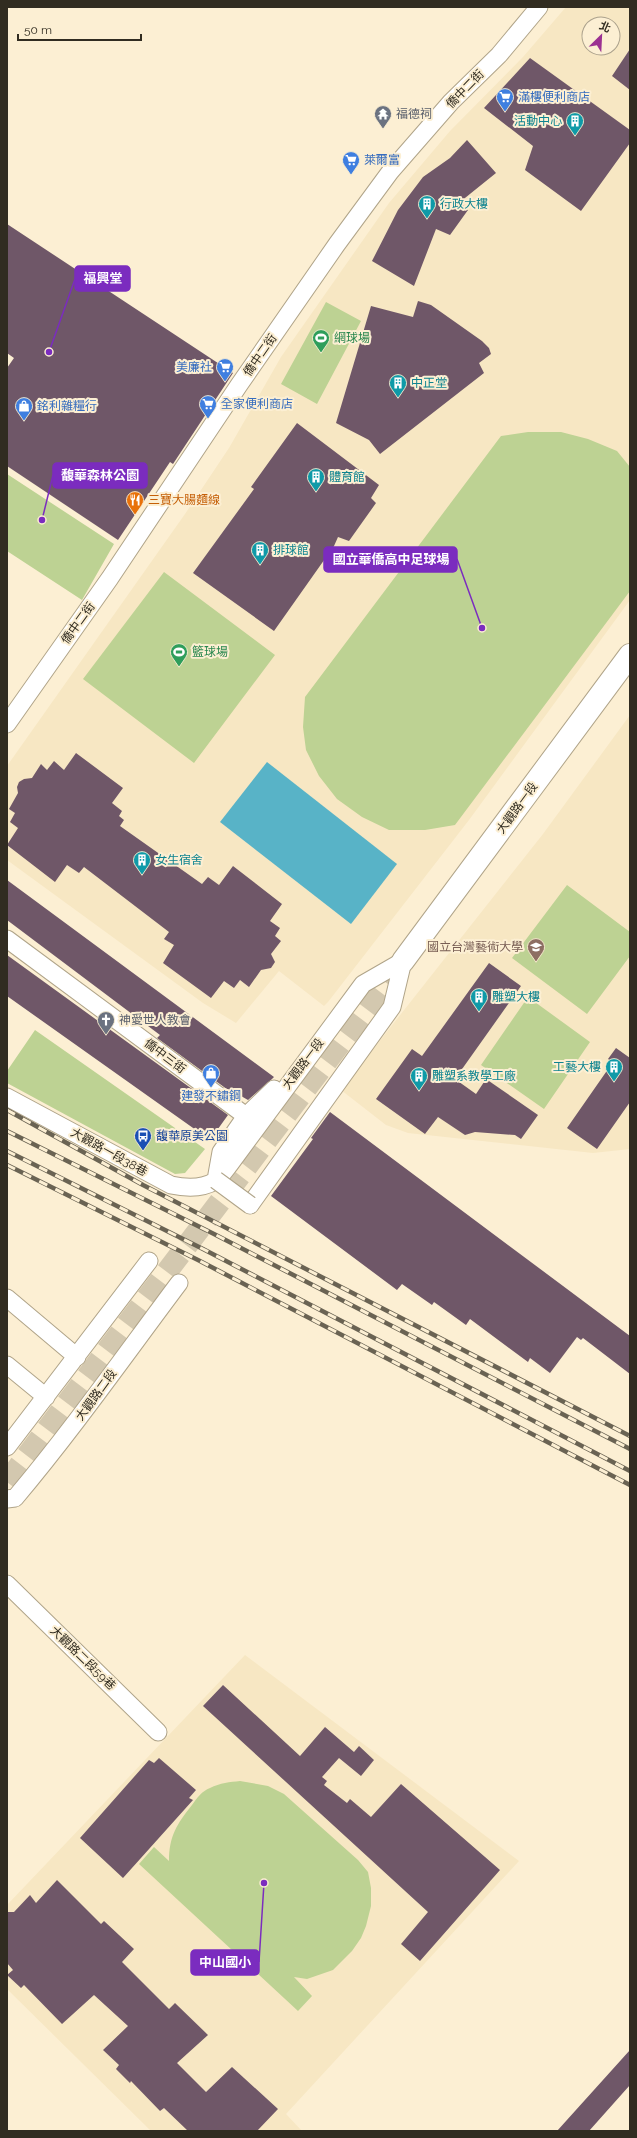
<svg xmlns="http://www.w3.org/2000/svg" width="637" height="2138" font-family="Raleway,'Noto Sans TC',sans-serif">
<rect width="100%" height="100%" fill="#fcefd3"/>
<path fill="#f7e7c3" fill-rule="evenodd" d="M566,7H630V600L469,820L328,1002L324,1006L279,971L236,1023L203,1003L7,860V766L185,514L229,448L281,357L389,203L450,131L523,57ZM589,24H613V48H589Z
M630,715V1149L593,1153L408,1133L386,1125L341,1090L543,834Z
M245,1655L519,1861L286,2114L302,2131H151L7,1989V1905Z"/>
<path fill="#bdd293" d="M326,302L361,321L317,404L281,384Z
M528,432H561L588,439L617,451L630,467V591L455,825L425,830H389L362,817L337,799L319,776L306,750L303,727L305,697L501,436Z
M7,474L114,544L82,600L7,551Z
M164,572L275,655L194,763L83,679Z
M567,885L630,932V956L587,1014L512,958Z
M528,997L590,1042L544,1109L481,1065Z
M35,1030L205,1149L185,1173L175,1174L7,1083V1071Z
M240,1781L268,1786L284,1794L358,1860L368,1872L371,1888V1906L366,1926L361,1938L352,1951L333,1970L307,1979L294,1977L312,1996L298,2011L139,1864L154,1847L169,1861C169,1836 177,1824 192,1805C197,1798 202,1791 210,1788C220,1783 230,1782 240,1781Z"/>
<path fill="#58b3c7" d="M267,762L397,864L351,924L220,822Z"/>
<path fill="#6f5768" d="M630,49V90L612,76Z
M530,58L630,130V143L581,211L525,170L533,146L484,108Z
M467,140L496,173L460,202L468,210L450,235L436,229L414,286L372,261L398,210L423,177L450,158Z
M7,224L233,373L173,464L170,462L118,540L7,466V368L14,358L7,353Z
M418,301L431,305L482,341L489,348L491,354L479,363L484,373L380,454L369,440L336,423L371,306L413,317Z
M297,423L379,485L371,498L376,503L349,541L338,537L334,546L274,631L193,573L254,489L251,487Z
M76,753L123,788L112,803L122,811L119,816L124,820L120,826L202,884L208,877L219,885L233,866L282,904L270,921L280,928L275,936L281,941L271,954L275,962L271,968L261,970L249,987L240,980L234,988L224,981L211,998L163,963L174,945L164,939L169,932L84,867L79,873L67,865L55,882L7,845L18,828L10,822L15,813L9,809L18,793L17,787L19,782L24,779L32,778L41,764L47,770L54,761L64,770Z
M7,880L274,1077L272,1079L248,1100L241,1096L239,1098L157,1038L160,1035L7,920Z
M7,955L228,1115L210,1140L7,996Z
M489,963L521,986L455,1079L476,1094L486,1079L538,1115L521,1139L515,1135L475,1132L465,1135L438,1117L425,1134L376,1099L412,1049L422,1056Z
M616,1048L630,1058V1102L597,1149L567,1128L613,1062L608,1059Z
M330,1112L630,1336V1374L583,1338L581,1340L577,1337L550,1373L530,1358L528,1362L470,1319L466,1325L434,1302L432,1305L402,1284L397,1290L271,1196L313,1139L311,1138Z
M223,1685L300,1756L325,1727L354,1752L359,1746L374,1760L361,1776L339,1758L322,1777L327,1781L324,1785L347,1803L350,1799L371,1817L401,1784L500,1870L420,1961L401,1944L428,1912L203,1706Z
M159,1758L196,1790L189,1798L193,1800L123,1878L80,1838L149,1760L154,1763Z
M57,1880L101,1924L104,1921L134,1949L122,1962L169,2009L175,2003L208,2035L177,2063L206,2092L232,2067L278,2109L257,2131H188L164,2108L160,2111L131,2081L130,2083L116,2069L119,2065L103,2050L128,2026L94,1995L62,2024L24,1985L21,1988L7,1975L13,1970L7,1963V1912H14L30,1895L36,1903Z
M630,2050V2085L589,2131H557Z"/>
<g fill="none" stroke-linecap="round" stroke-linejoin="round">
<path stroke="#d3c8af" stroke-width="22" stroke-dasharray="22 11" stroke-linecap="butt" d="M7,1482L403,961"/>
<g stroke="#b0a489" stroke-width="19">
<path id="minor" d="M7,724L110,578L239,385L337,244L390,172L451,102L499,55L539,7
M7,939L246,1116
M7,1097L171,1185C185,1188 202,1189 215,1181C221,1177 226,1169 230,1164L363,984L403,961
M216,1180L221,1152L246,1116L274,1089
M250,1205L392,1007L403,961
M7,1298L77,1357
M7,1365L46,1397
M7,1447L149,1261
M7,1499L15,1498C73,1429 125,1355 179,1283
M7,1584L158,1732"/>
</g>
<g stroke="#b0a489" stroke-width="24">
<path id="secondary" d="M403,961L630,655"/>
</g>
<use href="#minor" stroke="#fff" stroke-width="17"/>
<use href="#secondary" stroke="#fff" stroke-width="22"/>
<g stroke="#6a6353" stroke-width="4.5">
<path id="rail" d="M7,1110L143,1185L630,1436
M7,1131L214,1234L630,1449
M7,1151L203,1249L630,1471
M7,1165L198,1260L630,1485"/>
</g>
<use href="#rail" stroke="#fcefd3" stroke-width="3" stroke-dasharray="9" stroke-linecap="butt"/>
<g stroke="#b0a489" stroke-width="19" stroke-linecap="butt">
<path id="minor-bridge" d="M216,1180L250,1205"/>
</g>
<use href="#minor-bridge" stroke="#fff" stroke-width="17"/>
</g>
<defs>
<g id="supermarket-pin" transform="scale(0.9)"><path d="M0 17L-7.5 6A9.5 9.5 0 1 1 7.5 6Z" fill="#3f7fe0" stroke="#fcefd3"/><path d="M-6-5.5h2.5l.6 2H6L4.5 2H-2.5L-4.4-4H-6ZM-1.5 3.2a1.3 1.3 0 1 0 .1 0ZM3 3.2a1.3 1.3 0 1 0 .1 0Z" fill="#fff"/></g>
<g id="temple-pin" transform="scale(0.9)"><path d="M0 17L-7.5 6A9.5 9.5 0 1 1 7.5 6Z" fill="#6b7280" stroke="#fcefd3"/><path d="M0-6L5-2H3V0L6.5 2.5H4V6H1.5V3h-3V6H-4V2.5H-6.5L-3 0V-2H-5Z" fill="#fff"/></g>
<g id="building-pin" transform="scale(0.9)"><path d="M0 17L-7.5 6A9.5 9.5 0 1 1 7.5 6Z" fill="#0f9aa8" stroke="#fcefd3"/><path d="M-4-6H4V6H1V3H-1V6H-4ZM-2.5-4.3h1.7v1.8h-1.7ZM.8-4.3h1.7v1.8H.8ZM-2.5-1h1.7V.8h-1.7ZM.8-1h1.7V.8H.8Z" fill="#fff"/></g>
<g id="stadium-pin" transform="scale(0.9)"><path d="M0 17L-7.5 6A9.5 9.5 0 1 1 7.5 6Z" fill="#2e9e5b" stroke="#fcefd3"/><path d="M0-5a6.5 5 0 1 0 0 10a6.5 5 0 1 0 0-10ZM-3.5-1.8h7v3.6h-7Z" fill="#fff"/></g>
<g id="shop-pin" transform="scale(0.9)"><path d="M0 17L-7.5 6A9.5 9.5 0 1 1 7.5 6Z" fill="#3f7fe0" stroke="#fcefd3"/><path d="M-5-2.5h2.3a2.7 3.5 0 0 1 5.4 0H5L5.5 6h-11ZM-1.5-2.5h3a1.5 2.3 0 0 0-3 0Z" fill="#fff"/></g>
<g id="restaurant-pin" transform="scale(0.9)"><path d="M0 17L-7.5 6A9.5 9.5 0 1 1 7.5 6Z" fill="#e8710a" stroke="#fcefd3"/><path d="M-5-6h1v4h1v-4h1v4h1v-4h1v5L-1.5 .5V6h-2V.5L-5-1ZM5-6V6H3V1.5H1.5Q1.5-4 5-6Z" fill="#fff"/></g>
<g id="university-pin" transform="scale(0.9)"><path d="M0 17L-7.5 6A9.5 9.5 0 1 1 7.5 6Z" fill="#8d6e63" stroke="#fcefd3"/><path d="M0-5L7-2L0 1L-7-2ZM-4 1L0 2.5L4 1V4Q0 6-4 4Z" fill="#fff"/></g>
<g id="church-pin" transform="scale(0.9)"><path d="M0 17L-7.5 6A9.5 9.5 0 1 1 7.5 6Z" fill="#6b7280" stroke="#fcefd3"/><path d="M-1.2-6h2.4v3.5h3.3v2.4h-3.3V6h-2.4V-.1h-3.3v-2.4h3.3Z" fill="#fff"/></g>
<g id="bus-pin" transform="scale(0.9)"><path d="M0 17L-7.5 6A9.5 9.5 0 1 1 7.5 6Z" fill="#1a4fb4" stroke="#fcefd3"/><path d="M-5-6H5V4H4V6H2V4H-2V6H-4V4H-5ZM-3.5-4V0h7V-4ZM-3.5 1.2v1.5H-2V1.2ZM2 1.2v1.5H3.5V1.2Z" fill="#fff"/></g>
</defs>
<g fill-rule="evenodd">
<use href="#supermarket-pin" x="505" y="97"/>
<use href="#temple-pin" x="383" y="114"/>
<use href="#building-pin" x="575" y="121"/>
<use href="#supermarket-pin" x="351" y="160"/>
<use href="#building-pin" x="427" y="204"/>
<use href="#stadium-pin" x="321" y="338"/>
<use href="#supermarket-pin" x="225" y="367"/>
<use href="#building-pin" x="398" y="383"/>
<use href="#supermarket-pin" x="208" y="404"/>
<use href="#shop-pin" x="24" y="406"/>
<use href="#building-pin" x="316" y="477"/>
<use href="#restaurant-pin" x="135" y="500"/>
<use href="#building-pin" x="260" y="550"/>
<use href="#stadium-pin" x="179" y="652"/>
<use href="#building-pin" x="142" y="860"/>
<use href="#university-pin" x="536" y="947"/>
<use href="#building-pin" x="479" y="997"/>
<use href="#church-pin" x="106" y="1020"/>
<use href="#building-pin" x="614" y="1067"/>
<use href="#shop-pin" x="211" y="1073"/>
<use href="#building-pin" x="419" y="1076"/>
<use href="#bus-pin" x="143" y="1136"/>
</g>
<g text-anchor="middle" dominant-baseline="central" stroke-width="4" stroke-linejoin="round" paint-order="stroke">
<g font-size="12" fill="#312c21" stroke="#fcefd3">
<text transform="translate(465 89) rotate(-46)">僑中二街</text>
<text transform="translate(260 355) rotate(-55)">僑中二街</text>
<text transform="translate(78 623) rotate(-54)">僑中二街</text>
<text transform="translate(517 808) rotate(-54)">大觀路一段</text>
<text transform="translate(165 1056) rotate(37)">僑中三街</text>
<text transform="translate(303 1064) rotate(-53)">大觀路一段</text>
<text transform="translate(109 1152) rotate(29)">大觀路一段38巷</text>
<text transform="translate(96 1395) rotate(-54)">大觀路二段</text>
<text transform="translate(83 1658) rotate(44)">大觀路二段59巷</text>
</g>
<g font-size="12" fill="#366cbe" stroke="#fcefd3" text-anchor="start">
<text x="518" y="97">滿樓便利商店</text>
<text x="364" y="160">萊爾富</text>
<text x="212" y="367" text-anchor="end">美廉社</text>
<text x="221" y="404">全家便利商店</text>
<text x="37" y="406">銘利雜糧行</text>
<text x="211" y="1096" text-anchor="middle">建發不鏽鋼</text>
</g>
<g font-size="12" fill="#5b616d" stroke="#fcefd3" text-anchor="start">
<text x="396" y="114">福德祠</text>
<text x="119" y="1020">神愛世人教會</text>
</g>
<g font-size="12" fill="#0d838f" stroke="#fcefd3" text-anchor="start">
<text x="562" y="121" text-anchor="end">活動中心</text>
<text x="440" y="204">行政大樓</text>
<text x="411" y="383">中正堂</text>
<text x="329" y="477">體育館</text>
<text x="273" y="550">排球館</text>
<text x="155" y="860">女生宿舍</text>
<text x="492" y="997">雕塑大樓</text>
<text x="601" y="1067" text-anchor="end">工藝大樓</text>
<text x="432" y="1076">雕塑系教學工廠</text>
</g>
<g font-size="12" fill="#27864d" stroke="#fcefd3" text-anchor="start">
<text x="334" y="338">網球場</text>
<text x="192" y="652">籃球場</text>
</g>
<g font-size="12" fill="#c56008" stroke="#fcefd3" text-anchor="start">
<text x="148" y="500">三寶大腸麵線</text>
</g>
<g font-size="12" fill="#785e54" stroke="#fcefd3" text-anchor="end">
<text x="523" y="947">國立台灣藝術大學</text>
</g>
<g font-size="12" fill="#164399" stroke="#fcefd3" text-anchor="start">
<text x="156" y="1136">馥華原美公園</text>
</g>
</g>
<path fill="none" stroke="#7b2cbf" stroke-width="1.5" d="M49 352L75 279M42 520L53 475M482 628L457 559M264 1883L259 1962"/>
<g fill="#7b2cbf" stroke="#fcefd3" stroke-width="1.5">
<circle cx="49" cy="352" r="4"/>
<circle cx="42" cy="520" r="4"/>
<circle cx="482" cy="628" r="4"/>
<circle cx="264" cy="1883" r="4"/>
</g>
<g fill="#7b2cbf" stroke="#7b2cbf" stroke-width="1.5">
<rect x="75" y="266" width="55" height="25" rx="4"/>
<rect x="53" y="463" width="94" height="25" rx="4"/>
<rect x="324" y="547" width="133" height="25" rx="4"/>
<rect x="191" y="1950" width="68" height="25" rx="4"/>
</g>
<g font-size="13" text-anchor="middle" font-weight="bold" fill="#fff">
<text x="103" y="283">福興堂</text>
<text x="100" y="480">馥華森林公園</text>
<text x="391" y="564">國立華僑高中足球場</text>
<text x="225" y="1967">中山國小</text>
</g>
<rect width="637" height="2138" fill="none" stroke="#312c21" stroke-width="16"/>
<g transform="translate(601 36) rotate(24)"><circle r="19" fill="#fcefd3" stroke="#aba18c"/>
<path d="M0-3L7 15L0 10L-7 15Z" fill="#9c3192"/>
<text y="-6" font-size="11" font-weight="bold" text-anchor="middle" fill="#312c21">北</text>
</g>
<path d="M18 34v6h123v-6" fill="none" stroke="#312c21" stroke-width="2"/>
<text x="24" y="34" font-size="12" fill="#312c21" stroke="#fcefd3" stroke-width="3" paint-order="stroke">50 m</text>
</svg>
